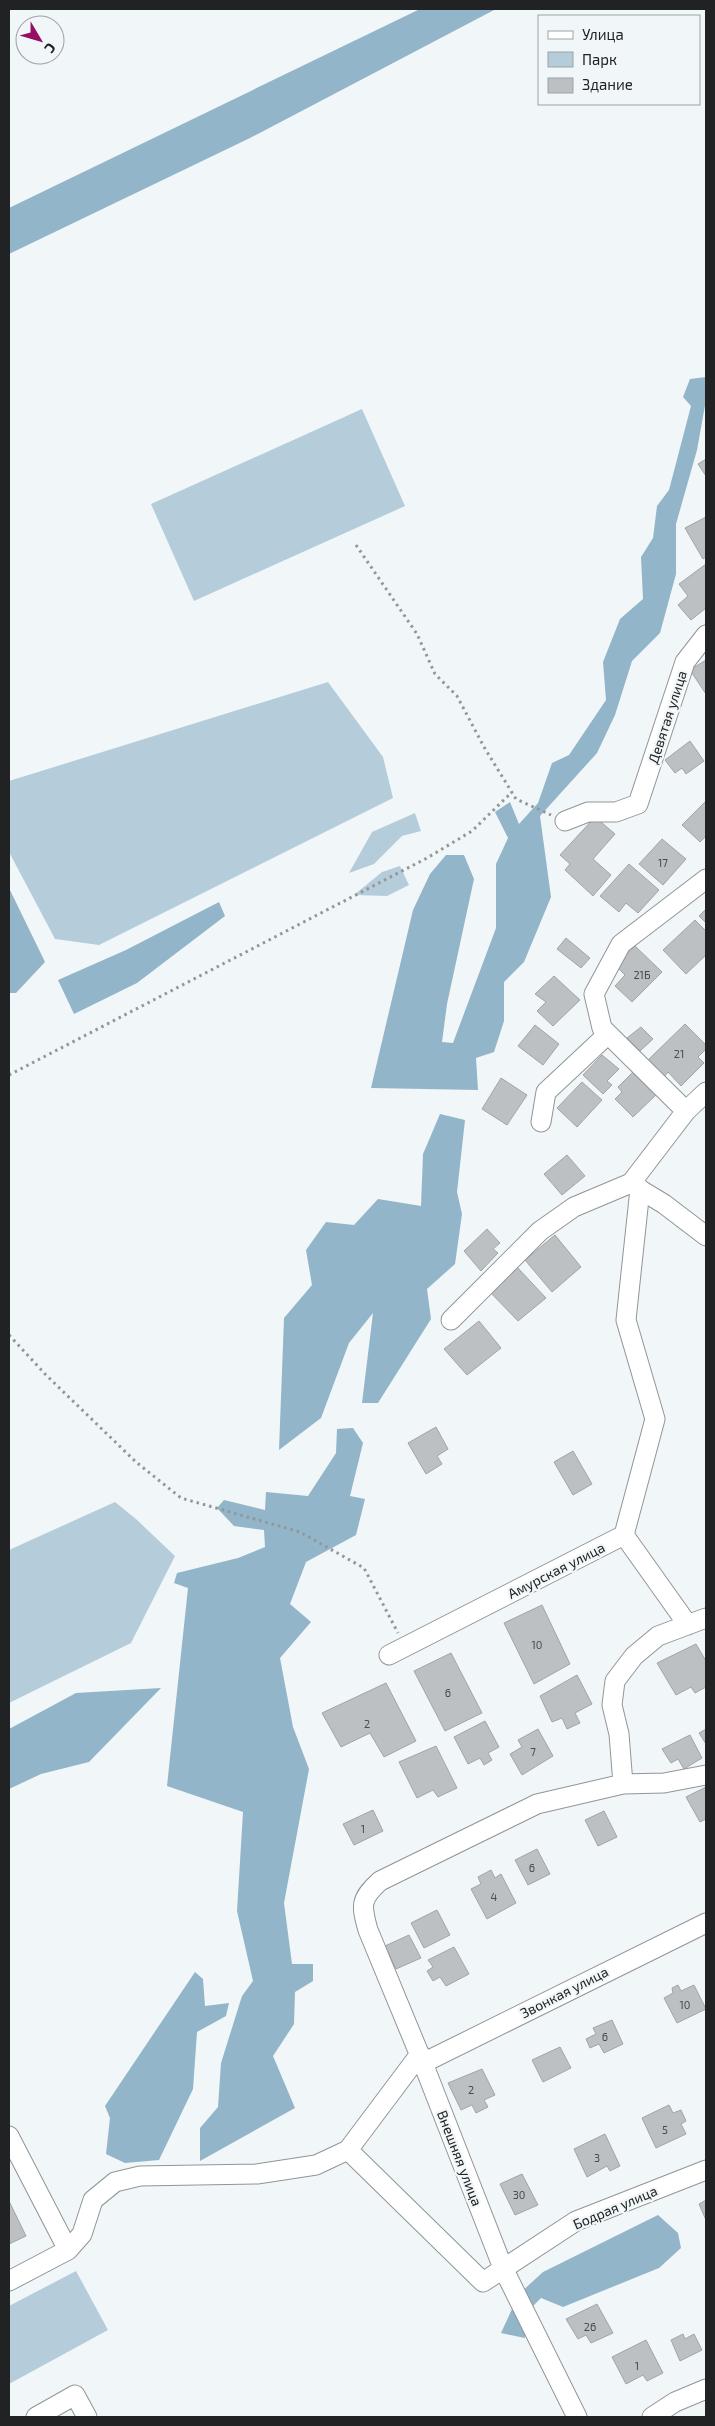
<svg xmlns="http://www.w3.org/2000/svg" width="715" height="2426" font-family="'Exo 2',sans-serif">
<rect width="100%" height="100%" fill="#f1f6f8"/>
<path fill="#b5cddb" d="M362,409L405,506L194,601L151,504Z
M328,682L383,757L393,798L99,945L55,939L9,852V781Z
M415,813L421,831L402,836L374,864L349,873L372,832Z
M400,866L409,885L387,896L354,895L382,872Z
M115,1502L136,1519L175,1556L131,1643L9,1703V1550Z
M76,2271L108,2330L9,2384V2306Z"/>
<path fill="#92b5c9" d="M420,9H496L250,138L9,254V208Z
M706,377V400L697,450L676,524V574L660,633L632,661L615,715L597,753L540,816L551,897L524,962L504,982V1021L494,1052L476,1058L478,1090L371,1088L413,910L430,874L446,855H464L474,879L447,1004L442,1042L453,1043L496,928V864L508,838L495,812L510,802L519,824L538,803L552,763L569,755L606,700L603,662L620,619L643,599L641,557L653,538L657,506L669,490L691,406L683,397L690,379Z
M9,888L45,962L16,993H9Z
M219,902L225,916L137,983L74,1014L58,980L126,950Z
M440,1114L465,1120L457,1192L462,1214L455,1264L427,1289L431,1319L378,1403H362L373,1313L349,1343L321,1418L279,1450L284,1318L312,1285L306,1250L326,1222L354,1225L378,1199L421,1206L423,1154Z
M353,1428L363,1443L350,1496L365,1499L356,1535L306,1562L290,1604L311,1622L280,1658L293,1727L309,1769L284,1903L292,1964H313V1981L295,1992L294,2024L273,2056L295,2108L200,2161V2128L218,2107L221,2063L242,1996L253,1981L237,1911L243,1812L167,1786L188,1588L174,1583L177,1573L238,1558L265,1547L264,1530L234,1526L217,1508L224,1500L265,1510L266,1492L308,1496L336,1453L337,1429Z
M161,1688L89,1762L41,1774L9,1789V1729L76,1693Z
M195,1972L203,1979L205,2006L229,2003L226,2016L197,2032L193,2089L159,2160L125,2163L106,2154L110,2118L105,2106Z
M658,2215L678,2233L681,2248L659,2268L563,2307L541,2298L526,2313L525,2338L501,2333L519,2294L543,2272Z"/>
<path fill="#bdc0c3" stroke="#a2a4a8" d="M706,459V476L698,464Z
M706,517V557L703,559L685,528Z
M706,564V608L691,620L678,605L688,596L679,584Z
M706,660V694L690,670Z
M690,741L704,761L686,774L682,768L675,773L665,760Z
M706,801V836L700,842L682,825Z
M595,817L615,834L593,859L611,875L593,896L565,870L570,864L560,855Z
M662,839L686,859L663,885L639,864Z
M629,864L659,890L638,913L626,903L619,912L600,896Z
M706,909V923L699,916Z
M695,920L706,931V955L686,974L663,950Z
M566,938L590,958L581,968L557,949Z
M635,946L662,972L632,1002L615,986L625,975L615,965Z
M554,976L580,1000L553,1026L537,1011L546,1002L535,994Z
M685,1024L706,1045V1049L698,1057L704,1063L681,1086L668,1072L664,1077L648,1060Z
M535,1025L559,1044L543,1065L518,1046Z
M641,1027L653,1039L640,1051L627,1038Z
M602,1055L619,1069L607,1081L612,1085L603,1094L583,1075Z
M635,1070L658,1093L633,1117L615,1099L622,1092L618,1087Z
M501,1078L527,1095L507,1125L482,1109Z
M582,1082L602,1100L577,1127L557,1108Z
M567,1155L585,1176L562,1195L544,1174Z
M487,1229L500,1243L493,1249L498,1253L481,1271L464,1251Z
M555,1235L581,1267L552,1292L525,1260Z
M517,1267L546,1298L518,1321L489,1291Z
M479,1321L501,1348L467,1375L444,1349Z
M436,1427L448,1449L437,1456L442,1464L426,1474L408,1443Z
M573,1451L592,1484L573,1495L554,1462Z
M542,1605L570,1664L534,1684L504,1623Z
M696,1644L706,1661V1687L695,1693L691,1687L676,1695L657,1663Z
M451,1653L482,1713L445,1731L414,1671Z
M577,1675L592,1704L575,1713L580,1723L567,1729L562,1718L552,1722L540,1696Z
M386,1683L416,1741L384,1757L370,1733L341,1747L322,1713Z
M485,1721L499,1747L488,1753L492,1760L484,1765L480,1758L468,1764L454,1737Z
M538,1729L553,1756L522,1775L510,1754L522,1747L518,1740Z
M706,1729V1744L699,1733Z
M690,1735L702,1758L684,1769L678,1759L671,1763L662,1749Z
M436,1746L457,1788L438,1797L433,1790L417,1798L399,1762Z
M706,1787V1819L700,1822L686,1797Z
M373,1810L383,1831L354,1845L343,1824Z
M604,1811L617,1837L598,1846L585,1820Z
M537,1849L550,1874L528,1885L515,1860Z
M491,1870L495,1878L501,1874L516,1903L487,1919L471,1889L481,1884L478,1877Z
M437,1910L450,1935L424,1948L411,1923Z
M409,1935L421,1958L396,1969L385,1946Z
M454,1947L469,1974L446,1986L440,1977L433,1981L427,1971L433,1967L428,1960Z
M678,1985L681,1991L694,1985L706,2009L677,2023L664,1998L673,1993L672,1988Z
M612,2020L623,2044L604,2053L599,2044L590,2048L586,2039L596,2034L593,2028Z
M560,2047L571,2068L543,2082L532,2060Z
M482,2069L495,2095L484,2100L488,2107L476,2113L472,2105L461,2110L448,2083Z
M669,2105L673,2113L681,2110L686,2121L681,2124L686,2134L656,2148L642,2118Z
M605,2134L620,2166L610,2171L607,2166L587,2177L574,2149Z
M522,2174L538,2205L515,2215L500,2184Z
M706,2200V2220L699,2204Z
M9,2201L26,2236L9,2244Z
M597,2304L613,2333L591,2343L586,2335L578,2339L566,2319Z
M683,2334L685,2339L694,2334L702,2350L680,2361L671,2340Z
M646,2340L663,2373L647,2381L643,2375L626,2384L612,2357Z"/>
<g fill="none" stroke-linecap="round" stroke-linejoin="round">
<g stroke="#919597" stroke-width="21">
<path id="minor" d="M565,821L588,812H616L638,804L685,662L706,635
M686,1111L602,1028L594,994L621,944L706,879
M541,1122L546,1092L608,1034
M631,1184L664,1204L706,1236
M451,1320L540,1231L574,1207L631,1183L686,1111L706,1092
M624,1535L655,1419L626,1320L640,1189
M389,1655L624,1535L688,1625
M623,1784L619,1734L612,1705L615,1681L634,1656L658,1636L706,1618
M423,2063L706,1923
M9,2136L68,2250
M348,2150L420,2054
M9,2281L68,2250L82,2234L93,2200L115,2182L140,2176L257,2174L316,2165L348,2150L483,2282L576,2221L706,2170
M36,2417L75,2395L87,2417
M577,2417L503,2268L423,2063L368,1930C361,1905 360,1899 380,1881L537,1804L623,1784L664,1783L706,1775
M652,2417L675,2402L706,2389"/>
</g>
<path stroke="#939798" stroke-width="3" stroke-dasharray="2.5 4" stroke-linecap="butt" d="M356,545L417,634L435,674L457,696L484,747L516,799L551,815
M9,1075L427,858L472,831L512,792
M9,1335L46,1375L136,1462L181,1498L300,1532L364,1568L398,1633"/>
<use href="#minor" stroke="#fff" stroke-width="19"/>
</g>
<g text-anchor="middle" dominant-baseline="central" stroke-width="4.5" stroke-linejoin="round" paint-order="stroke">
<g font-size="11" fill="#484a4b">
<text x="663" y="862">17</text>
<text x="642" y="974">21Б</text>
<text x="679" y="1053">21</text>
<text x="537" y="1644">10</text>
<text x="448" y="1692">6</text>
<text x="367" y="1723">2</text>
<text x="533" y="1751">7</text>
<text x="363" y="1828">1</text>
<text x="532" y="1867">6</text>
<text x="494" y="1896">4</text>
<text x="685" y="2004">10</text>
<text x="605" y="2036">6</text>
<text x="471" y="2089">2</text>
<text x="665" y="2129">5</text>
<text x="597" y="2157">3</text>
<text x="519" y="2194">30</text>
<text x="590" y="2326">26</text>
<text x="637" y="2365">1</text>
</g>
<g font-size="14" fill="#212223" stroke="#f1f6f8">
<text transform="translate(667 717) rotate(-72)">Девятая улица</text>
<text transform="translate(556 1570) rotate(-27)">Амурская улица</text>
<text transform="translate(564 1992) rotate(-27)">Звонкая улица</text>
<text transform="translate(460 2158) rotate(69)">Внешняя улица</text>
<text transform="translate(615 2207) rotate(-23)">Бодрая улица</text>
</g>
</g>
<rect width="715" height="2426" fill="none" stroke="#212223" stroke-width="20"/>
<rect x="538" y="15" width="162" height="90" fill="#f1f6f8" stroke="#9ea1a3"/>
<rect x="548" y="31" width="25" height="8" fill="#ffffff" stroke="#9ea1a3"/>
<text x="582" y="40" font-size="15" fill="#212223">Улица</text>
<rect x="548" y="52" width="25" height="15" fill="#b5cddb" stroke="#9ea1a3"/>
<text x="582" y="65" font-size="15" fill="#212223">Парк</text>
<rect x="548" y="78" width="25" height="15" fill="#bdc0c3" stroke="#9ea1a3"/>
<text x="582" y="90" font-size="15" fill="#212223">Здание</text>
<g transform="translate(40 40) rotate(128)"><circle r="24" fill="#f1f6f8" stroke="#9ea1a3"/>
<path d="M0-4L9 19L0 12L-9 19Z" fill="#960f65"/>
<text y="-8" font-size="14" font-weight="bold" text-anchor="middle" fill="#212223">С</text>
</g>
</svg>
